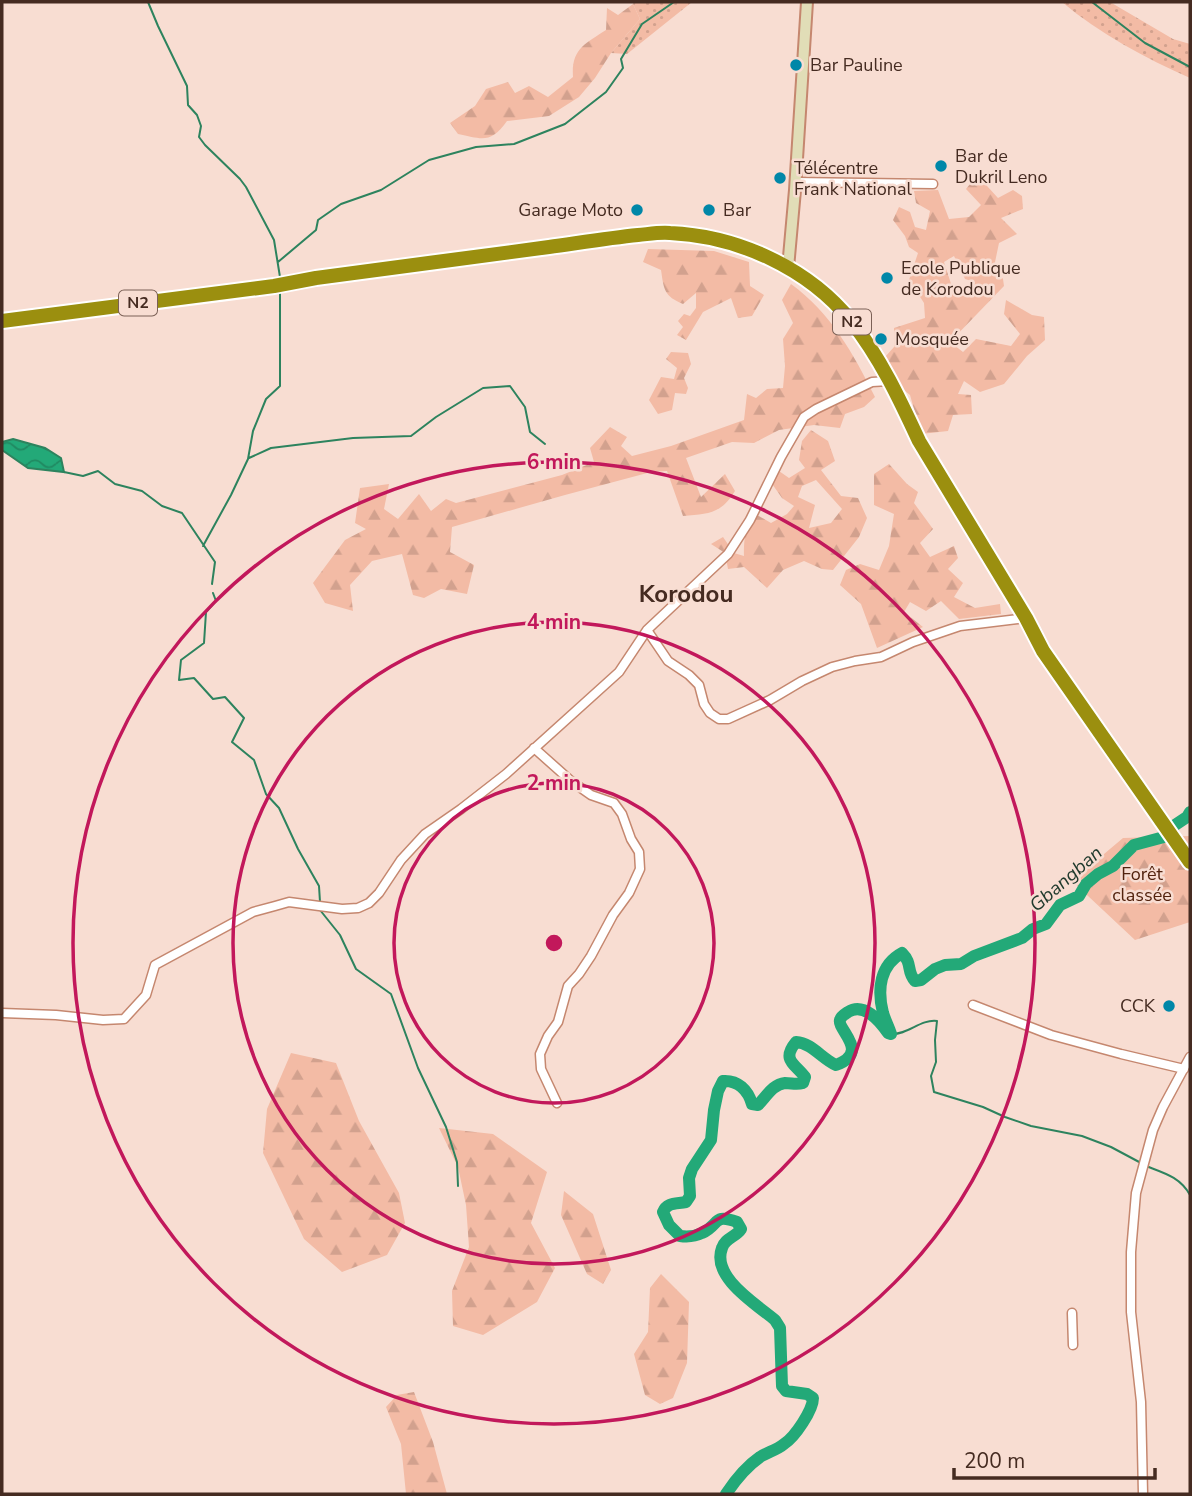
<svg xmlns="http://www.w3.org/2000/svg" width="1192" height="1496" font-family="'Nunito Sans',sans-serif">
<defs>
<pattern id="grass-dots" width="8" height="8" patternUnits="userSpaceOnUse" patternTransform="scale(1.75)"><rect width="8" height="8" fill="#f3bba5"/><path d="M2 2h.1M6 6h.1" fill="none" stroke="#d2a18e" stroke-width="1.8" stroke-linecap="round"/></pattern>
<pattern id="forest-firs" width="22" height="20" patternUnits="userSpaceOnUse" patternTransform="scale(1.75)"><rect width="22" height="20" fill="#f3bba5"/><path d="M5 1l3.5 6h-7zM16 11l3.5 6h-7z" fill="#d2a18e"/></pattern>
<pattern id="water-waves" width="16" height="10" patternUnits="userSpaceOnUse" patternTransform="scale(1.75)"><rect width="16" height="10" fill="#23a978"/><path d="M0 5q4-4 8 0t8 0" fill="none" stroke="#208a62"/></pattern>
</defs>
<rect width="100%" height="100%" fill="#f8ddd2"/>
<path fill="url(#grass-dots)" d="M634,2H692L627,54L611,53L640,19L633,4Z
M1062,2H1110L1173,39L1190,44V78C1145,58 1100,34 1062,2Z"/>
<path fill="url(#forest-firs)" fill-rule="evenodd" d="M633,4L640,19L611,53L595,78L579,97L549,116L507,121C491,144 482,139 458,134L450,123L475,106L486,89L508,82L515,93L529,86L548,97L573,77C571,49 585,44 606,30L607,8L618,15Z
M977,175L998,198L1013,190L1022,196L1023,209L1001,218L1017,234L999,243L994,267L1003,279L1004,286L950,342L963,352L976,339L1011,346L1020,334L1004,314L1006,300L1032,315L1044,317L1045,340L1027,356L1004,384L980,392L964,381L958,394L971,395L972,414L953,415L948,431L921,434L910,395L894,382L885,357L894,347V328L925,318L924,303L909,280L918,253L909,247L905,236L893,220L899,207L910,212L915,227L926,230L930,211L916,203L914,191L938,190L949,219L969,217L981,205L966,189ZM954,256L965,279L975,282L972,295L953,290L944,262Z
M648,249L714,251L749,262L750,286L764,295L752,316L738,318L731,298L703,312L686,340L677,335L683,327L678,321L684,314L690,316L696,308V293L683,304C664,296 664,290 661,270L643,262Z
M791,284C831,313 853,353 875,397L864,407L845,414L840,428L814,425L779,430L754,443L732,442L686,458L701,497L725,474L735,491C721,514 708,514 683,516L667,471L651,472L565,495L452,527L450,552L474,565L467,594L441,589L424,598L413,595L402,554L372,561L350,585L353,611L325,603L313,583L345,540L366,529L355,523L360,488L389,484L384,509L398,519L419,494L431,511L446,499L456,503L562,475L594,462L590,448L610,427L627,437L621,446L632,456L671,446L744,420L747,394L756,398L767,389L783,388L785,366L783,339L793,323L782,300Z
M671,352L688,353L691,364L684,378L688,388L686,394L675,393L672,410L658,414L649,400L661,377L674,379L677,368L666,359Z
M811,430L828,441L835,461L821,470L841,496L858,498L867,518L859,537L833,570L822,569L804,561L783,570L767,588L744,567L728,569L725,553L711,544L723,537L734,553L744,556C744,542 744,525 757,515L771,523L787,514L794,506L782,498L770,481L779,471L789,478L805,468L799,460L802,441ZM816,480L842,509L831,523L809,528L815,505L798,497L802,486Z
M889,464L907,484L918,492L914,503L933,529L920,543L930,557L954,546L958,558L948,569L963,583L954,597L975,608L1000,604L1001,614L959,619L941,601L926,611L910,602L904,612L923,627L877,648L861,604L840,585L846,570L860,564L879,570L889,546L894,514L874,505V474Z
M1190,836V922L1135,940L1072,881L1123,838Z
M291,1053L336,1063L359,1121L399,1193L405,1223L387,1255L342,1272L304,1239L263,1153L267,1109Z
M439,1128L493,1134L547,1172L531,1223L555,1268L537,1302L483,1335L453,1326L452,1291L469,1247L466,1205L458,1167Z
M564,1191L593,1214L611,1270L603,1284L587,1274L561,1215Z
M661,1274L689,1302L687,1363L673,1398L660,1404L645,1395L634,1354L648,1332L650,1288Z
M414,1392L433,1442L447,1494H406L401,1444L386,1407L397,1395Z"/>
<path fill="url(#water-waves)" stroke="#2d835e" stroke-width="2" d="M13,439L45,448L61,458L64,472L28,468L2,450V442Z"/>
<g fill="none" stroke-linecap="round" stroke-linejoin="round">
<path stroke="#2d835e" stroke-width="2" d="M148,2L158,26L187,86L188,105L197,115L201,126L199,137L205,145L240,179L246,187L274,240L280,277
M1092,2L1145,43L1190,67
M278,262L316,230L318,220L341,204L381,190L429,160L476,147L514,144L565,124L606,92L623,68L621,59L642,24L674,2
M249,458L271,448L353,438L411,436L436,417L483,388L510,386L525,407L530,432L545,444
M64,472L83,476L98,471L115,484L142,491L162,506L182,513L215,562L212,584
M203,546L231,495L248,459L253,431L266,399L280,386V290
M213,593L216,601L206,612L204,643L181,660L179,680L194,678L213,699L225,697L244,718L232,742L254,760L266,794L279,808L298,849L319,886L320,902
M320,910L340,935L356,969L391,994L418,1068L446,1127L457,1162L458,1186
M891,1034C908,1035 920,1019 937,1021L935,1040L936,1062L931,1076L934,1092L983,1107L1005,1117L1031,1126L1082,1136L1111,1147L1141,1163
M1146,1166C1164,1173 1180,1177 1190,1195"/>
<path stroke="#23a978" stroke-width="12" d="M726,1494C734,1482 747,1466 760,1457C768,1452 777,1450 784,1444C795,1437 813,1410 813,1398L807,1394L786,1391L782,1386L780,1328L775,1320C756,1304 711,1277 722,1248C725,1238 736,1237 741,1229L737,1222C712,1213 720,1225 702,1233C696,1236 687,1237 680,1236L669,1225L663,1212C667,1202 676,1204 686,1202L690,1196L689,1178L692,1169L711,1140L714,1110L718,1091L723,1081C738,1080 748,1090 752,1104L758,1105C766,1097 773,1084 785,1083C792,1083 796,1085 803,1083L805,1077C795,1064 781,1060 796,1042C812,1043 822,1059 836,1065C871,1052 837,1030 840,1020C841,1016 845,1014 848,1012C864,1002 880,1021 888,1033L891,1034C889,1027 885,1020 883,1013C877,989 880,965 902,953C913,964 906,971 915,981L921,980L935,969L945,965L961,964L974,956L1022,938L1033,929L1046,924L1060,905L1079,896L1086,884L1098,874L1113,866L1134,845L1164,837L1175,825L1187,817L1190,812"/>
<g stroke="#c5876f" stroke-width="11">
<path id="street" d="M795,182L933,184
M647,630L668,661L689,675L699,685L704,704L710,713L719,719H728L770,700L802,681L832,667L855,661L881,657L913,642L960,626L1026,618
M534,748L571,781L591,795L614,803L622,814L631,839L639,852L640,869L629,893L613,915L591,956L579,974L568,986L558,1022L548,1036L540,1054L541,1069L557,1103
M973,1005L1051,1035L1121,1054L1184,1069
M2,1013L56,1015L103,1020L124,1019L146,995L155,965L253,912L275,906L289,902L342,909L358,908L369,903L379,893L401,860L425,834L461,809L506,774L619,672L647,630L728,554L750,520L781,457L804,417L816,409L872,382L889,381
M1072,1313L1073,1345
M1143,1494L1141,1402L1131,1312V1252L1136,1193L1153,1130L1163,1107L1190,1057"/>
</g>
<g stroke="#c5876f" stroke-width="14">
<path id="secondary" d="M788,268L795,190L807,2"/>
</g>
<g stroke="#fff" stroke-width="18">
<path id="highway" d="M2,321L274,286L316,278C394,267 471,258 549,247C578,243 608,238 638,235C649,234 660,232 670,233C738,236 808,268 851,321C880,357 900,400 919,441L1026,618L1043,651L1190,862"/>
</g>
<use href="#street" stroke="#fff" stroke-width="8"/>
<use href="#secondary" stroke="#e1ddb7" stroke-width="10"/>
<use href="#highway" stroke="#9b8f0f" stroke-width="14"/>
</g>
<g fill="none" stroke="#c2185b" stroke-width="3.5">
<circle cx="554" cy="943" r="160"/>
<circle cx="554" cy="943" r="321"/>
<circle cx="554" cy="943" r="481"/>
</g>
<g fill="#0087a8" stroke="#f8ddd2" stroke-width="2.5">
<circle cx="796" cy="65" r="7"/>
<circle cx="941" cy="166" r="7"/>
<circle cx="780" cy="178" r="7"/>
<circle cx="637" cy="210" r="7"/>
<circle cx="709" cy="210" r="7"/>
<circle cx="887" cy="278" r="7"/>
<circle cx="881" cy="339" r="7"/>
<circle cx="1169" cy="1006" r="7"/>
</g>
<g text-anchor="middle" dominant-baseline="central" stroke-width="5" stroke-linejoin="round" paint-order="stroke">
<g fill="#f8ddd2" stroke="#7b6056" stroke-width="2">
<rect x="119" y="290.5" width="38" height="25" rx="5"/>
<rect x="833" y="309.5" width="38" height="25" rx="5"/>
</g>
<g font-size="16" font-weight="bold" fill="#452b21">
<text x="138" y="303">N2</text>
<text x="852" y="322">N2</text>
</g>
<g font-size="18" fill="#452b21" stroke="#f8ddd2" text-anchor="start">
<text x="810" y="65">Bar Pauline</text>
<text x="955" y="156">Bar de<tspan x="955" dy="21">Dukril Leno</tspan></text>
<text x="794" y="168">Télécentre<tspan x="794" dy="21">Frank National</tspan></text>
<text x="623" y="210" text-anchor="end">Garage Moto</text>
<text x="723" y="210">Bar</text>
<text x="901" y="268">Ecole Publique<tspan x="901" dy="21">de Korodou</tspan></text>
<text x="895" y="339">Mosquée</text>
<text x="1155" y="1006" text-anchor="end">CCK</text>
</g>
<g font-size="18" fill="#53230e" stroke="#f8ddd2">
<text x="1142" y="874">Forêt<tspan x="1142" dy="21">classée</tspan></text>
</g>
<g font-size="19" font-style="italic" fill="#203a2d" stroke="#f8ddd2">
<text transform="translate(1066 879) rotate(-41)">Gbangban</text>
</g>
<g font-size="24" font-weight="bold" fill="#452b21" stroke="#f8ddd2">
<text x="686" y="594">Korodou</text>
</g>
</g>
<circle cx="554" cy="943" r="10" fill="#c2185b" stroke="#f8ddd2" stroke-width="3.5"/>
<g font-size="21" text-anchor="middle" font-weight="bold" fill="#c2185b" stroke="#f8ddd2" stroke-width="5" stroke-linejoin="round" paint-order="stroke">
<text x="554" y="469">6 min</text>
<text x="554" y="629">4 min</text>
<text x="554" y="790">2 min</text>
</g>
<rect width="1192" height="1496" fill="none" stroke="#452b21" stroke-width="7"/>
<path d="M954 1468v10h201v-10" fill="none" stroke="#452b21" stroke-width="3.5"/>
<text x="964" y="1468" font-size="21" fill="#452b21" stroke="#f8ddd2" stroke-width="5" paint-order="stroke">200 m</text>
</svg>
